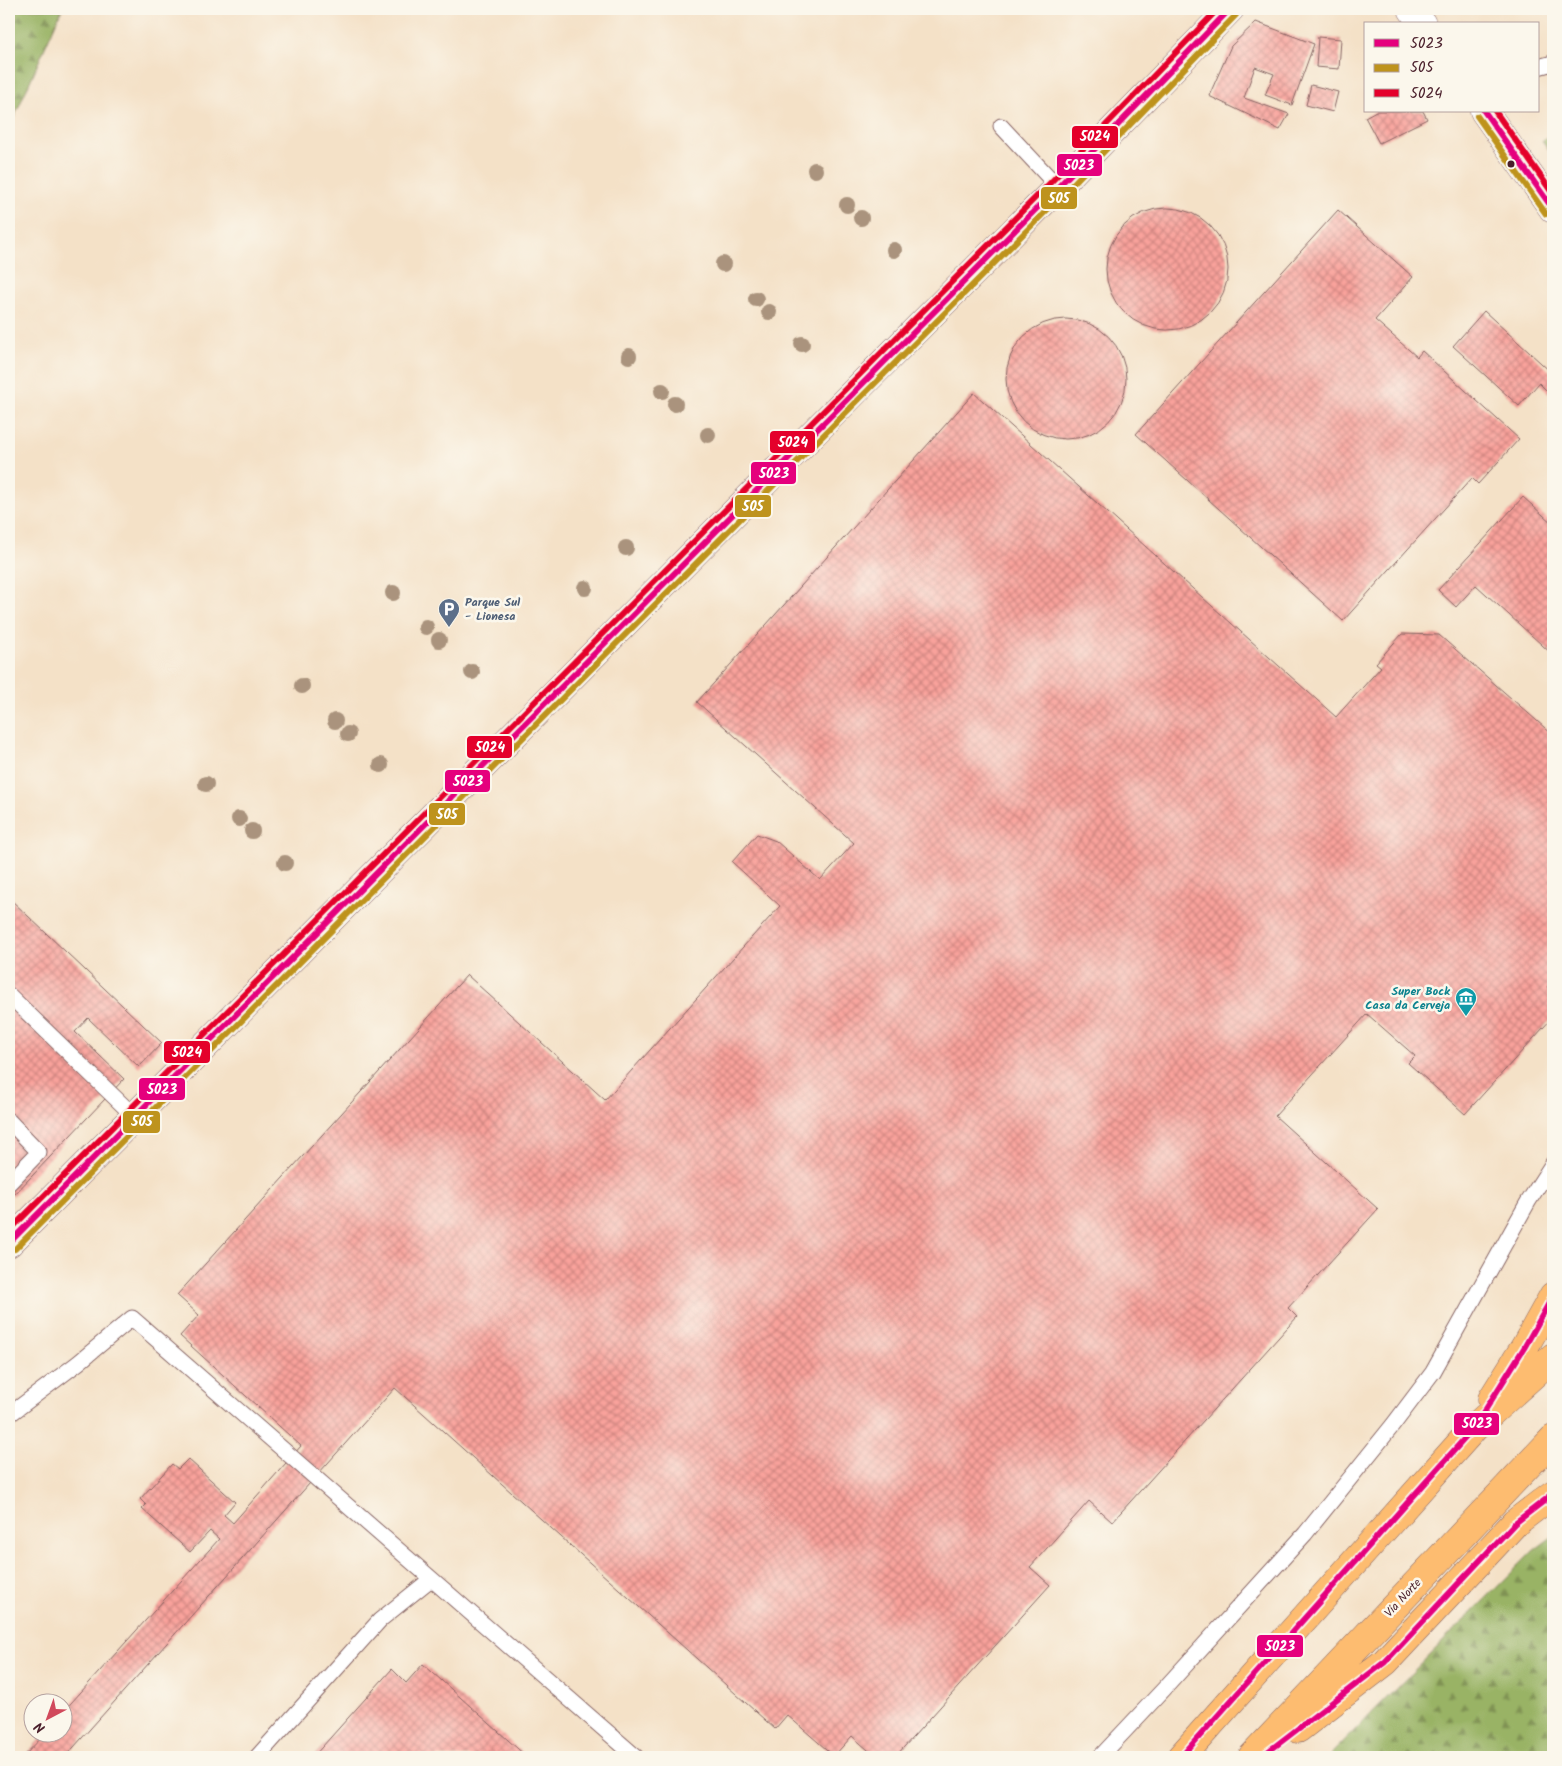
<svg xmlns="http://www.w3.org/2000/svg" width="1562" height="1766" font-family="Kalam,sans-serif">
<defs>
<pattern id="forest-firs" width="22" height="20" patternUnits="userSpaceOnUse" patternTransform="scale(1.25)"><rect width="22" height="20" fill="#99b365"/><path d="M5 1l3.5 6h-7zM16 11l3.5 6h-7z" fill="#7f9153"/></pattern>
<pattern id="building-cross-hatch" width="8" height="8" patternUnits="userSpaceOnUse" patternTransform="scale(1.25)"><rect width="8" height="8" fill="#f9a29b"/><path d="M0 0l8 8M0 8l8-8" fill="none" stroke="#cc837f"/></pattern>
</defs>
<rect width="100%" height="100%" fill="#fbf7ec"/>
<filter id="ink" filterUnits="userSpaceOnUse"><feTurbulence type="fractalNoise" baseFrequency=".02" numOctaves="2"/><feDisplacementMap in="SourceGraphic" scale="10" xChannelSelector="R" yChannelSelector="G"/><feConvolveMatrix kernelMatrix="1 2 1 2 8 2 1 2 1" color-interpolation-filters="sRGB"/></filter>
<filter id="wash" filterUnits="userSpaceOnUse"><feTurbulence type="fractalNoise" baseFrequency=".0096" numOctaves="4" result="noise"/><feDisplacementMap in="SourceGraphic" scale="20" xChannelSelector="R" yChannelSelector="G"/><feGaussianBlur stdDeviation="1.12" result="paint"/><feColorMatrix in="noise" values="0 0 0 0 0 0 0 0 0 0 0 0 0 0 0 0 0 1.4 0 .05"/><feComposite in="paint" operator="in"/></filter>
<g filter="url(#wash)">
<rect width="100%" height="100%" fill="#f4e1c7"/>
<path fill="url(#forest-firs)" stroke="#726948" d="M9,9H62L9,129Z
M1553,132V157L1542,141Z
M1553,1536V1757H1328L1533,1551Z"/>
<g id="blocks">
<path fill="url(#building-cross-hatch)" d="M1256,22L1314,44L1292,105L1265,95L1274,74L1255,67L1244,98L1289,114L1280,130L1209,96L1231,46Z
M1318,37L1341,39L1339,69L1316,67Z
M1311,85L1338,92L1333,112L1306,105Z
M1376,111H1423L1427,119L1379,143L1365,117Z
M1106 269a61 61 0 1 1 122 0a61 61 0 1 1-122 0Z
M1338,210L1413,277L1375,320L1417,357L1422,351L1519,439L1478,484L1472,478L1343,621L1136,434Z
M1484,311L1553,374V388L1549,393L1539,383L1519,406L1453,346Z
M1006 379a60 60 0 1 1 120 0a60 60 0 1 1-120 0Z
M974,393L1336,717L1381,667L1376,663L1402,634L1439,635L1553,735V980L1547,987L1553,993V1017L1465,1114L1408,1063L1415,1056L1367,1014L1275,1116L1378,1209L1288,1308L1297,1317L1112,1522L1089,1501L1030,1567L1050,1585L895,1757H876L852,1736L834,1756L787,1715L775,1729L395,1388L65,1757H23L45,1734H62V1713L219,1539L210,1531L190,1552L142,1509L146,1505L140,1499L172,1464L178,1469L188,1459L235,1502L224,1515L233,1523L301,1446L180,1336L199,1315L177,1295L467,975L605,1100L780,906L732,862L757,834L776,841L820,880L854,843L697,702Z
M1523,497L1553,524V655L1476,585L1456,607L1438,590Z
M9,898L162,1043L139,1067L88,1018L75,1032L124,1079L13,1196L9,1192Z
M423,1664L527,1757H313L392,1669L406,1683Z"/>
</g>
</g>
<g filter="url(#ink)">
<use href="#blocks" fill-opacity="0" stroke="#866362" stroke-width="1"/>
<g fill="none" stroke-linecap="round" stroke-linejoin="round">
<g stroke="#866362" stroke-width="17">
<path id="service" d="M1538,67L1553,63
M1001,126L1058,187
M9,995L135,1117
M9,1121L39,1152L9,1183
M9,1415L78,1363L132,1318L636,1757
M257,1757L380,1620L431,1579
M1100,1757L1164,1689L1305,1534L1393,1425L1433,1372L1528,1202L1553,1163"/>
</g>
<g stroke="#866362" stroke-width="29">
<path id="tertiary" d="M1412,9L1422,24
M1484,111L1553,209
M9,1243L1058,187L1230,9"/>
</g>
<g stroke="#866362" stroke-width="29">
<path id="trunk" d="M1492,1399L1524,1348L1553,1296
M1298,1729L1385,1662L1515,1523L1553,1494
M1181,1757L1474,1428L1553,1357
M1252,1757L1553,1439"/>
</g>
<use href="#service" stroke="#fff" stroke-width="15"/>
<use href="#tertiary" stroke="#fff" stroke-width="28"/>
<use href="#trunk" stroke="#fdbc70" stroke-width="28"/>
<g stroke="#fbf7ec" stroke-width="10">
<path id="bus-1" d="M1484,111L1553,209
M9,1243L1058,187L1230,9
M1181,1757L1474,1428L1524,1348L1553,1296
M1261,1757L1385,1662L1515,1523L1553,1494"/>
</g>
<g stroke="#fbf7ec" stroke-width="10">
<path id="bus-2" d="M1477,116L1546,214
M15,1249L1064,193L1236,15"/>
</g>
<g stroke="#fbf7ec" stroke-width="10">
<path id="bus-3" d="M1495,111L1553,194
M9,1231L1052,181L1218,9"/>
</g>
<use href="#bus-1" stroke="#e5007d" stroke-width="6"/>
<use href="#bus-2" stroke="#be931d" stroke-width="6"/>
<use href="#bus-3" stroke="#e4002b" stroke-width="6"/>
</g>
<g fill="#aa937d">
<circle cx="815" cy="170" r="8"/>
<circle cx="847" cy="205" r="8"/>
<circle cx="861" cy="218" r="8"/>
<circle cx="894" cy="250" r="8"/>
<circle cx="723" cy="264" r="8"/>
<circle cx="756" cy="299" r="8"/>
<circle cx="769" cy="312" r="8"/>
<circle cx="802" cy="344" r="8"/>
<circle cx="629" cy="356" r="8"/>
<circle cx="662" cy="391" r="8"/>
<circle cx="675" cy="404" r="8"/>
<circle cx="708" cy="435" r="8"/>
<circle cx="626" cy="548" r="8"/>
<circle cx="585" cy="588" r="8"/>
<circle cx="393" cy="593" r="8"/>
<circle cx="426" cy="627" r="8"/>
<circle cx="439" cy="640" r="8"/>
<circle cx="472" cy="672" r="8"/>
<circle cx="302" cy="686" r="8"/>
<circle cx="335" cy="721" r="8"/>
<circle cx="348" cy="734" r="8"/>
<circle cx="381" cy="765" r="8"/>
<circle cx="206" cy="784" r="8"/>
<circle cx="239" cy="819" r="8"/>
<circle cx="252" cy="831" r="8"/>
<circle cx="285" cy="863" r="8"/>
</g>
</g>
<defs>
<g id="parking-pin" transform="scale(1.125)"><path d="M0 17L-7.5 6A9.5 9.5 0 1 1 7.5 6Z" fill="#5c6f8a" stroke="#fbf7ec"/><path d="M-3.5-5.5H1a3.5 3.5 0 0 1 0 7H-1V5.5H-3.5ZM-1-3.4V-.6H.8a1.4 1.4 0 0 0 0-2.8Z" fill="#fff"/></g>
<g id="museum-pin" transform="scale(1.125)"><path d="M0 17L-7.5 6A9.5 9.5 0 1 1 7.5 6Z" fill="#0f9aa8" stroke="#fbf7ec"/><path d="M0-6L6-3V-2H-6V-3ZM-5-1h2V3h-2ZM-1-1h2V3h-2ZM3-1h2V3H3ZM-6 4H6V6H-6Z" fill="#fff"/></g>
</defs>
<g fill-rule="evenodd">
<use href="#parking-pin" x="449" y="609"/>
<use href="#museum-pin" x="1466" y="998"/>
</g>
<circle fill="#4a1f2b" stroke="#fbf7ec" stroke-width="2" cx="1511" cy="164" r="4.5"/>
<g text-anchor="middle" dominant-baseline="central" stroke-width="5" stroke-linejoin="round" paint-order="stroke">
<g font-size="12" font-weight="bold" fill="#4e5e75" stroke="#fbf7ec" text-anchor="start">
<text x="465" y="602">Parque Sul<tspan x="465" dy="14">- Lionesa</tspan></text>
</g>
<g font-size="12" font-weight="bold" fill="#0d838f" stroke="#fbf7ec" text-anchor="end">
<text x="1450" y="991">Super Bock<tspan x="1450" dy="14">Casa da Cerveja</tspan></text>
</g>
<g font-size="12" fill="#4a1f2b" stroke="#fbf7ec">
<text transform="translate(1403 1598) rotate(-47)">Via Norte</text>
</g>
</g>
<g stroke="#fbf7ec" stroke-width="2">
<rect x="1071" y="125" width="48" height="24" rx="5" fill="#e4002b"/>
<rect x="1056" y="153" width="47" height="24" rx="5" fill="#e5007d"/>
<rect x="1040" y="186" width="38" height="24" rx="5" fill="#be931d"/>
<rect x="769" y="430" width="47" height="24" rx="5" fill="#e4002b"/>
<rect x="750" y="461" width="47" height="24" rx="5" fill="#e5007d"/>
<rect x="734" y="494" width="38" height="24" rx="5" fill="#be931d"/>
<rect x="466" y="735" width="47" height="24" rx="5" fill="#e4002b"/>
<rect x="444" y="769" width="47" height="24" rx="5" fill="#e5007d"/>
<rect x="428" y="802" width="38" height="24" rx="5" fill="#be931d"/>
<rect x="163" y="1040" width="48" height="24" rx="5" fill="#e4002b"/>
<rect x="138" y="1077" width="48" height="24" rx="5" fill="#e5007d"/>
<rect x="122" y="1110" width="39" height="24" rx="5" fill="#be931d"/>
<rect x="1453" y="1412" width="47" height="24" rx="5" fill="#e5007d"/>
<rect x="1256" y="1634" width="48" height="24" rx="5" fill="#e5007d"/>
</g>
<g font-size="14" text-anchor="middle" font-weight="bold" fill="#fff">
<text x="1095" y="141">5024</text>
<text x="1079" y="170">5023</text>
<text x="1059" y="203">505</text>
<text x="793" y="447">5024</text>
<text x="774" y="478">5023</text>
<text x="753" y="511">505</text>
<text x="490" y="752">5024</text>
<text x="468" y="786">5023</text>
<text x="447" y="819">505</text>
<text x="187" y="1057">5024</text>
<text x="162" y="1094">5023</text>
<text x="142" y="1126">505</text>
<text x="1477" y="1428">5023</text>
<text x="1280" y="1651">5023</text>
</g>
<rect width="1562" height="1766" fill="none" stroke="#fbf7ec" stroke-width="30"/>
<rect x="1364" y="22" width="175" height="90" fill="#fbf7ec" stroke="#b4a19f"/>
<rect x="1374" y="39" width="25" height="8" fill="#e5007d" stroke="#b4a19f"/>
<text x="1410" y="48" font-size="15" fill="#4a1f2b">5023</text>
<rect x="1374" y="64" width="25" height="8" fill="#be931d" stroke="#b4a19f"/>
<text x="1410" y="72" font-size="15" fill="#4a1f2b">505</text>
<rect x="1374" y="89" width="25" height="8" fill="#e4002b" stroke="#b4a19f"/>
<text x="1410" y="98" font-size="15" fill="#4a1f2b">5024</text>
<g transform="translate(48 1718) rotate(221)"><circle r="24" fill="#fbf7ec" stroke="#b4a19f"/>
<path d="M0-4L9 19L0 12L-9 19Z" fill="#d1495b"/>
<text y="-8" font-size="14" font-weight="bold" text-anchor="middle" fill="#4a1f2b">N</text>
</g>
</svg>
